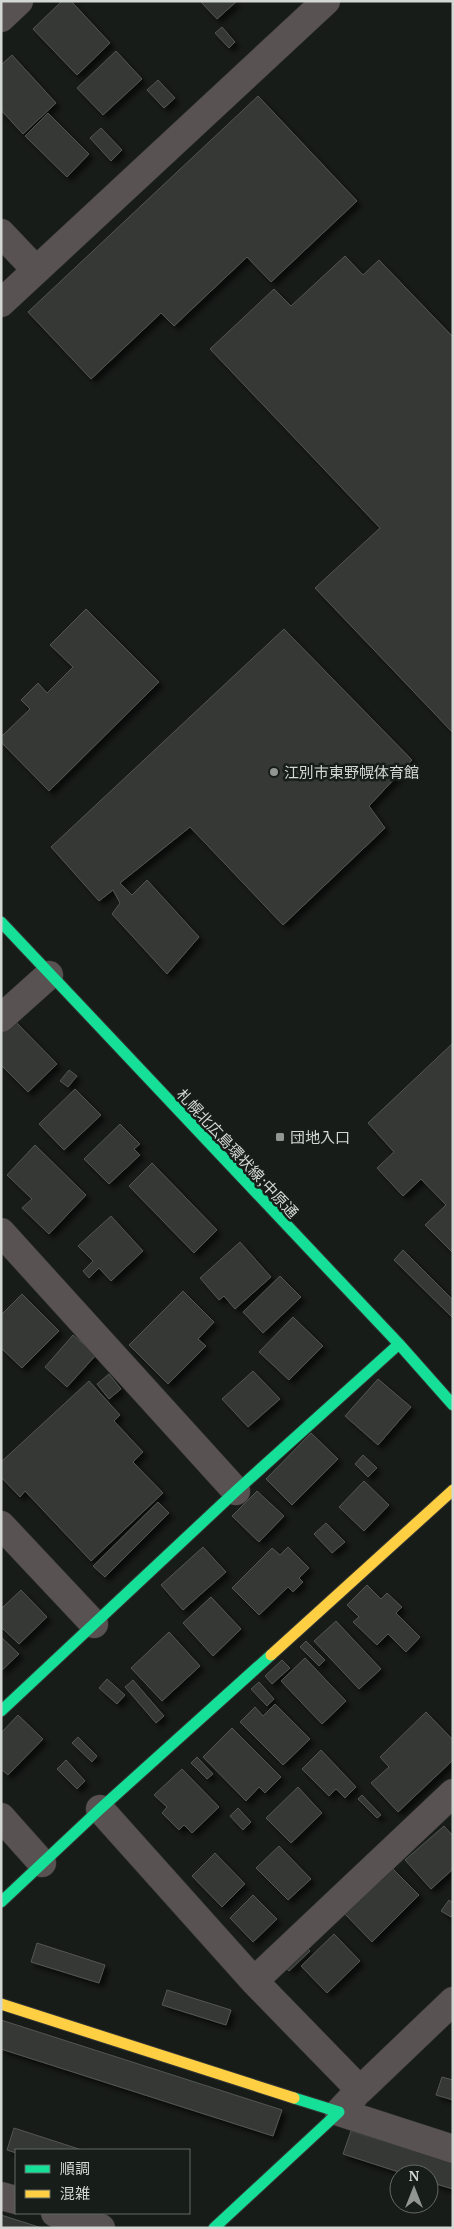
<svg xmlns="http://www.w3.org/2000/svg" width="454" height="2229" font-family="'PT Serif','Noto Sans JP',serif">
<defs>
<filter id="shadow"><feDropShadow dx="4.5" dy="4.5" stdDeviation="2.5" flood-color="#0009"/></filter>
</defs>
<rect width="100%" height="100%" fill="#181c19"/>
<path fill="#353835" stroke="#525653" filter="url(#shadow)" d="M62,1H71L110,43L77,75L33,29Z
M200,1H237L217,19Z
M222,27L235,42L229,48L215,33Z
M116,51L142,79L103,115L77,88Z
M12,55L56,103L23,134L1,110V65Z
M158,80L175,98L164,108L147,90Z
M258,96L357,201L271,282L247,257L174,326L161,313L91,379L28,312Z
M48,113L89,154L67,177L25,136Z
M101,128L122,150L111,161L90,138Z
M345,256L363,275L379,260L453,337V733L315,588L380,528L210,349L274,289L291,306Z
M86,609L159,682L49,791L1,742V737L30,709L21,700L38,683L47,693L73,667L50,645Z
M284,629L412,760L369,806L385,828L283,925L190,827L120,883L132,895L147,880L199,937L167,974L112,914L120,903L113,890L99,901L51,847Z
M12,1018L57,1064L28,1092L1,1065V1029Z
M453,1043V1253L425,1225L446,1205L421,1179L403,1196L377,1168L394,1152L368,1123Z
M69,1070L77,1076L68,1087L60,1081Z
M75,1089L101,1115L64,1150L39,1124Z
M120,1124L140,1144L134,1149L140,1155L109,1184L84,1159Z
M35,1145L86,1195L49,1234L22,1208L32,1199L7,1175Z
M152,1163L217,1230L194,1253L129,1186Z
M111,1216L143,1251L111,1281L99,1268L89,1278L83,1271L93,1261L78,1246Z
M240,1242L271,1277L235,1309L224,1296L219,1300L200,1278Z
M403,1250L453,1300V1318L394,1260Z
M280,1276L301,1297L263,1333L243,1312Z
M183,1291L214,1322L198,1339L206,1346L168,1384L129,1345Z
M22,1294L59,1331L22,1368L1,1348V1315Z
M293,1317L323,1346L289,1380L259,1352Z
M73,1335L96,1355L67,1387L45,1367Z
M253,1371L280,1399L248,1427L222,1399Z
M109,1374L121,1389L109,1399L97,1384Z
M378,1379L411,1407L378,1445L345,1416Z
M89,1381L120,1415L114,1421L143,1452L133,1462L163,1493L91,1561L25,1491L20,1497L1,1477V1462Z
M311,1433L338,1459L292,1505L266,1479Z
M363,1455L377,1468L368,1477L355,1464Z
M364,1481L389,1505L364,1531L339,1507Z
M257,1491L284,1516L259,1542L232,1516Z
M158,1502L169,1513L105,1577L93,1566Z
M326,1523L345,1542L332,1553L314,1534Z
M203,1547L226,1572L183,1610L161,1585Z
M288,1547L309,1568L299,1578L303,1582L293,1592L288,1587L259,1615L232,1588L272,1548L280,1555Z
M367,1585L381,1599L387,1593L402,1607L396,1613L420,1637L406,1652L388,1634L377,1645L353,1622L359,1617L347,1605Z
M21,1590L47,1617L19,1644L1,1627V1609Z
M211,1597L241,1629L213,1656L183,1623Z
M336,1621L381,1669L359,1689L314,1641Z
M169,1632L200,1666L162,1701L131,1668Z
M1,1637L19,1654L1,1671Z
M306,1641L325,1660L319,1666L300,1647Z
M305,1658L346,1701L322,1724L281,1681Z
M282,1660L290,1668L272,1684L265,1676Z
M107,1679L125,1695L117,1704L99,1688Z
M133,1680L164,1716L156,1723L125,1687Z
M259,1682L274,1699L267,1706L251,1689Z
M275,1704L310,1739L283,1765L240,1722L255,1707L263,1716Z
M426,1712L453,1740V1760L398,1812L371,1783L389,1767L380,1757Z
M18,1715L43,1739L8,1775L1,1769V1733Z
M232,1728L281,1777L265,1793L259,1787L246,1801L203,1757Z
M78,1737L97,1756L92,1762L72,1743Z
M321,1750L356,1787L345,1798L336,1789L329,1796L302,1769Z
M197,1757L213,1774L207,1779L191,1763Z
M66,1760L85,1781L77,1789L57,1769Z
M182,1769L219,1807L192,1833L184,1825L179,1830L162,1813L167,1807L154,1795Z
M298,1787L322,1813L291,1843L266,1818Z
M362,1795L381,1815L377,1818L358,1799Z
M238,1808L251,1822L243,1830L230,1816Z
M444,1826L453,1836V1869L431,1889L405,1860Z
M279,1846L311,1879L288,1900L256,1868Z
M215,1853L245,1884L222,1907L192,1876Z
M391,1867L419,1895L372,1942L344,1913Z
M253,1895L277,1919L253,1942L230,1918Z
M449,1900L453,1903V1914L451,1917L441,1911Z
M334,1934L360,1961L327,1993L301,1966Z
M37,1943L105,1965L99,1983L31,1962Z
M306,1947L310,1951L289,1971L285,1967Z
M167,1990L231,2010L226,2025L162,2005Z
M1,2020L282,2110L273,2136L1,2049Z
M442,2077L453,2080V2100L436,2095Z
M14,2128L82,2150H16V2153L7,2150Z
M351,2131L453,2163V2189L429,2182V2174H405L343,2154Z
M1,2215L42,2228H1Z"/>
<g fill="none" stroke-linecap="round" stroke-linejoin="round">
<g stroke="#333533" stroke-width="29">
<path id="street" d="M1,18L19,1
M1,233L36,270
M1,303L326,1
M1,1018L49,975
M1,1232L236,1491
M1,1525L94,1624
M100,1809L254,1981L360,2090L453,2001
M1,1817L42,1863
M254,1981L453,1793
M355,2095L339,2112L453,2149
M1,2196L16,2200
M55,2213L101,2228"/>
</g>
<g stroke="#333533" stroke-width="13">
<path id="fast" d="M1,922L399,1344L453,1405
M1,1711L236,1491L399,1344
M1,1902L100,1809L271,1655
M214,2228L339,2112L294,2098"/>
</g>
<g stroke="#333533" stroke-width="13">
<path id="slow" d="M271,1655L453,1490
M1,2004L294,2098"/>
</g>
<use href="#street" stroke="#595252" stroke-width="28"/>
<use href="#fast" stroke="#16e098" stroke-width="11"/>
<use href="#slow" stroke="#ffcf43" stroke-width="11"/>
</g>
<g fill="#929693" stroke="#171d18" stroke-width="2">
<circle cx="274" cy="772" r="5"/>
<rect x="275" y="1132" width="10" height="10" rx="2.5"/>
</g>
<g text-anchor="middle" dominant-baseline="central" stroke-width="5" stroke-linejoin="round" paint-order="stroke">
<g font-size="15" fill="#d4d8d5" stroke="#171d18" text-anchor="start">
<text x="284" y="772">江別市東野幌体育館</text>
<text x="290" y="1137">団地入口</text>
</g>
<g font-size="15" fill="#d4d8d5" stroke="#171d18">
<text transform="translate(238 1153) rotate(47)">札幌北広島環状線;中原通</text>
</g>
</g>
<rect width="454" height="2229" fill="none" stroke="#d4d8d5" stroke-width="5"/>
<rect x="15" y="2149" width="175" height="65" fill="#171d18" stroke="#636864"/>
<rect x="25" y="2165" width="25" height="8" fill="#16e098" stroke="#636864"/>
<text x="60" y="2174" font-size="15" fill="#d4d8d5">順調</text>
<rect x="25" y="2190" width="25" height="8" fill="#ffcf43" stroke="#636864"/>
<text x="60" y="2199" font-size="15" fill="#d4d8d5">混雑</text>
<g transform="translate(414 2189)"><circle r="24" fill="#171d18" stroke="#636864"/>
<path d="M0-4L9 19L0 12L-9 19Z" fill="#929693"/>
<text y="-8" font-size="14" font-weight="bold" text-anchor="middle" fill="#d4d8d5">N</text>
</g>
</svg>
